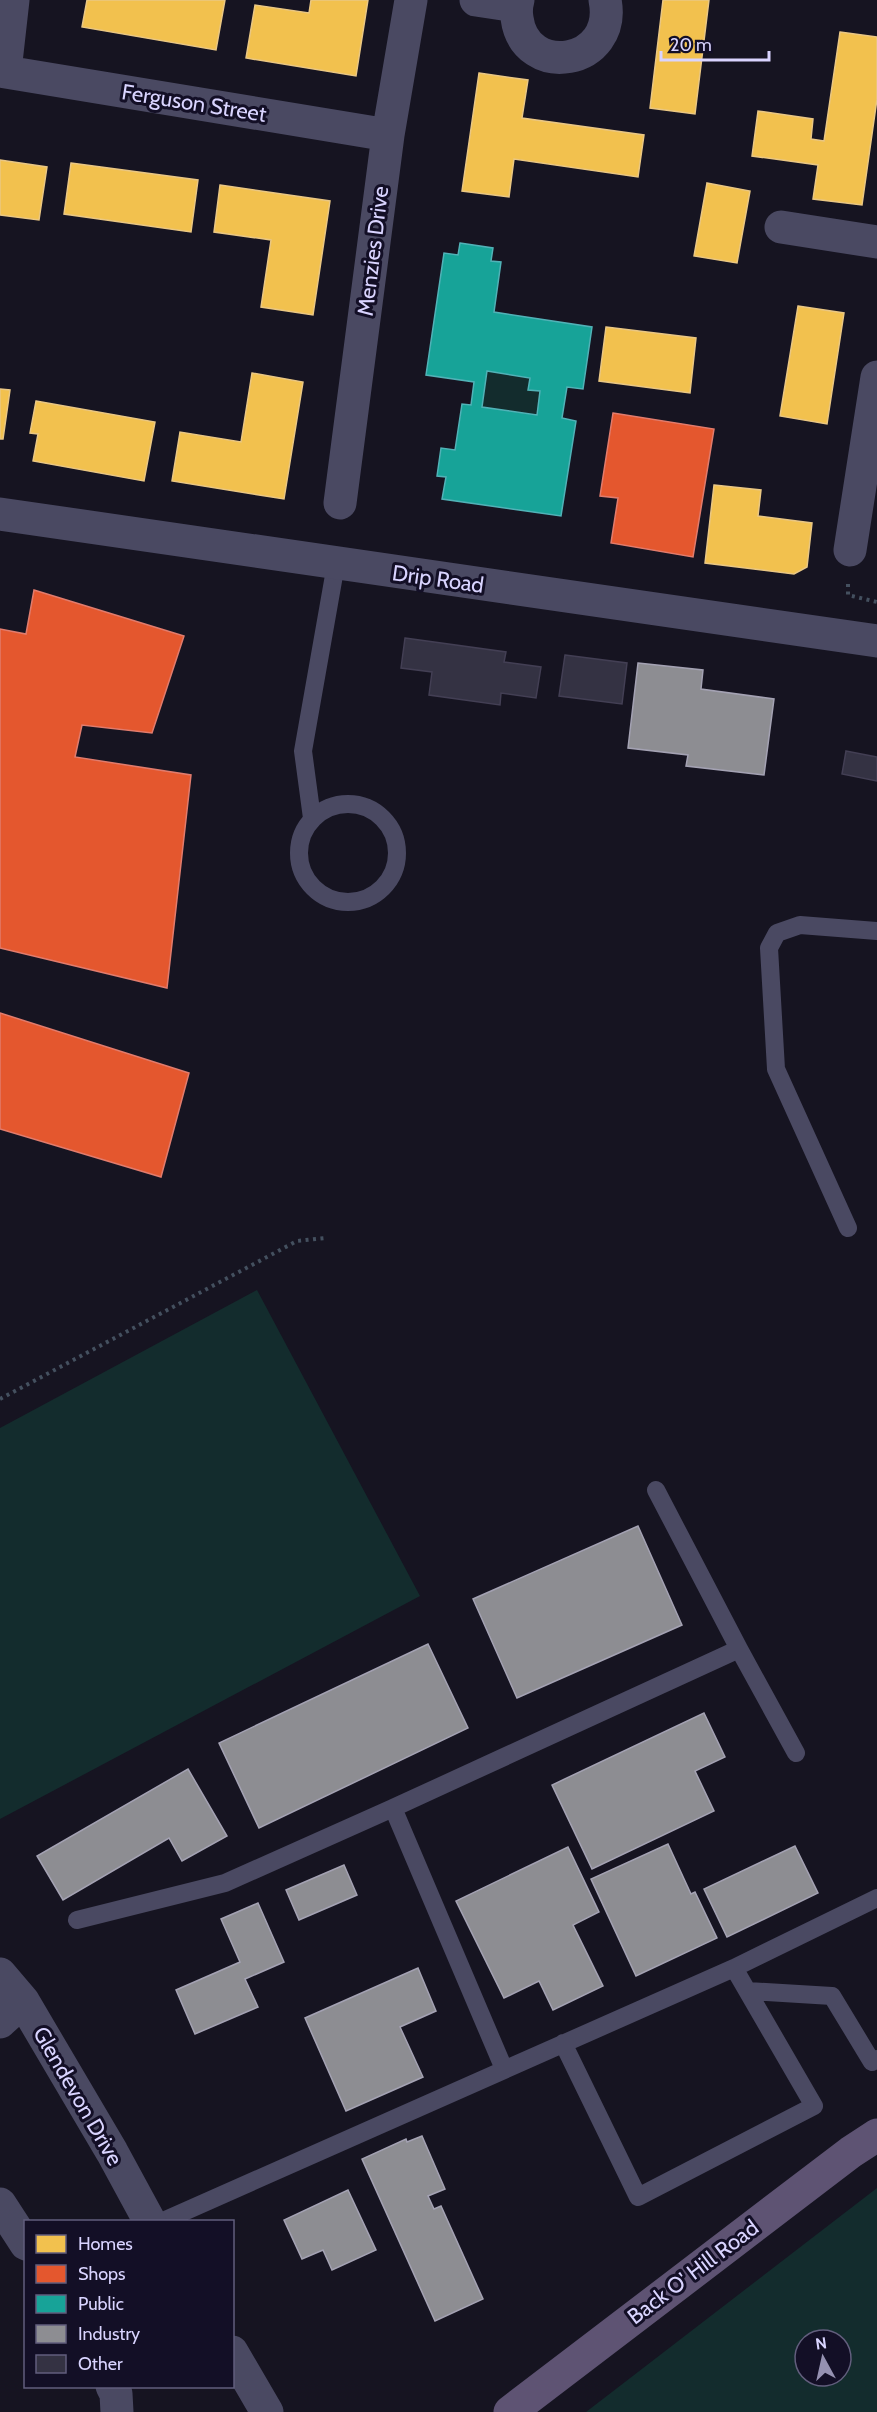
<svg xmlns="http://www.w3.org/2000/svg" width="877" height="2412" font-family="Cabin,sans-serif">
<rect width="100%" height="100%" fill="#161421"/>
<path fill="#132c2d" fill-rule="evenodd" d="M487,371L530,378L528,390L540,391L537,415L482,407Z
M257,1290L420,1596L0,1819V1428Z
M877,2188V2412H586ZM805,2340H841V2376H805Z"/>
<path fill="#f2c14e" stroke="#eac783" stroke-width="1.5" d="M87,0H225L216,50L82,27Z
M311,0H368L356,76L246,58L255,5L309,13Z
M663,0H709L695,114L650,108Z
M840,32L877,37V99L862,205L813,199L818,165L752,156L758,111L813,119L811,139L824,141Z
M479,73L528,80L522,118L644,135L638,177L514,159L509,197L462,191Z
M0,160L47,167L39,220L0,215Z
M71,163L198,180L191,232L64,214Z
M707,183L750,191L737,263L694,256Z
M220,185L330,201L313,315L261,307L271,240L214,232Z
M798,306L844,313L827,424L780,416Z
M606,327L696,338L690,393L599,381Z
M252,373L303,382L284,499L172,481L180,432L241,442Z
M0,389L10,390L3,439H0Z
M36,401L155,422L144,481L33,461L38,434L30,433Z
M714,485L761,490L758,516L812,523L807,567L794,574L705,563Z"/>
<path fill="#e4572e" stroke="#e17c6d" stroke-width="1.5" d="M613,413L714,429L693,557L611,543L618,498L600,496Z
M34,590L184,636L152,733L82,725L75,757L191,775L167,988L0,948V629L26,634Z
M0,1013L189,1073L161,1177L0,1129Z"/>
<path fill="#17a398" stroke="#51b2b7" stroke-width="1.5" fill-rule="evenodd" d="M460,243L493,248L491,261L501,262L494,312L592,327L583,389L567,387L562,418L576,421L561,516L442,499L446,477L437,476L441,448L455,450L462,404L471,405L474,382L426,375L444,253L458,255ZM487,371L530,378L528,390L540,391L537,415L482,407Z"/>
<path fill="#8d8d92" stroke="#a4a2b3" stroke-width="1.5" d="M638,663L703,670L701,689L774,699L764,775L686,766L688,755L628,748Z
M638,1526L682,1625L517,1698L473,1599Z
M428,1644L468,1728L259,1828L219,1743Z
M704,1713L725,1757L695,1771L714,1811L592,1869L552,1785Z
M188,1769L227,1836L182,1861L169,1838L63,1900L37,1856Z
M668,1844L691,1894L695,1892L717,1938L636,1976L591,1879Z
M795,1846L818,1893L727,1937L704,1889Z
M568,1847L599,1912L573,1925L603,1986L553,2010L539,1981L504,1998L456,1901Z
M344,1865L357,1895L299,1920L286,1890Z
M258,1903L284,1962L245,1979L258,2007L195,2034L176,1990L240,1962L221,1919Z
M418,1968L436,2011L400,2027L423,2077L346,2111L305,2018Z
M422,2136L445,2189L428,2196L434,2209L441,2206L483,2299L435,2321L362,2159L406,2139L407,2142Z
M348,2190L376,2250L332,2270L323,2250L302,2259L284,2220Z"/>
<path fill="#343243" stroke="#433f54" stroke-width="1.5" d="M405,638L506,652L504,662L541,667L536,698L501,693L500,705L429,695L432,672L401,668Z
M565,655L627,663L622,704L559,696Z
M846,751L877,757V781L842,774Z"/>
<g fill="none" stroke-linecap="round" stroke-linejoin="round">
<path stroke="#44505f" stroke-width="4" stroke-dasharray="3 4.5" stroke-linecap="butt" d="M848,584V595L877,602
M0,1399L297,1241L325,1238"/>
<path stroke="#4a4962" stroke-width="18" d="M299 853a49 49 0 1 1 98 0a49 49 0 1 1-98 0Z
M312,818L303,751L336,564
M848,1228L776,1069L769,948L777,933L800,925L877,931
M656,1490L739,1649L796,1753
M77,1920L225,1883L393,1808
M748,1991L832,1996L872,2062L877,2059
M563,2043L638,2197L814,2106L734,1968
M504,2069L393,1808L739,1649
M161,2222L734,1968L877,1898"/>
<path stroke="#4a4962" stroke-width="33" d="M476,0L516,6
M518,0C516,7 516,12 517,18C525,80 618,65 605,0
M0,71L388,135
M5,71L13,0
M781,227L877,242
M340,503L388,135L411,0
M0,514L877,641
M850,550L877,377
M0,1974L23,2001L112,2152L150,2222
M0,2022L23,2001
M0,2204L26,2244
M232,2352L267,2412
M112,2386L116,2394L117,2412"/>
<path stroke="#5e5373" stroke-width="33" d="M510,2412L851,2152L877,2135"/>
</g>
<g text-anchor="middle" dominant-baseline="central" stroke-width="6" stroke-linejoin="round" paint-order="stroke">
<g font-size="22" fill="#d9d4ff" stroke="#130f26">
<text transform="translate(194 103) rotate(9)">Ferguson Street</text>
<text transform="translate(373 251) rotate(-83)">Menzies Drive</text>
<text transform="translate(438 579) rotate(8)">Drip Road</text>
<text transform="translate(78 2096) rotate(60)">Glendevon Drive</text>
<text transform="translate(693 2272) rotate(-37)">Back O' Hill Road</text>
</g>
</g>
<rect x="24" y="2220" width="210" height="168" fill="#130f26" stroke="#625e7d" stroke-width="1.5"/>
<rect x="36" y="2235" width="30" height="18" fill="#f2c14e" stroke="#625e7d" stroke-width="1.5"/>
<text x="78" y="2250" font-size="18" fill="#d9d4ff">Homes</text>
<rect x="36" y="2265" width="30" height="18" fill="#e4572e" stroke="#625e7d" stroke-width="1.5"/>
<text x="78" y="2280" font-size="18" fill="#d9d4ff">Shops</text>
<rect x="36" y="2295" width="30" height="18" fill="#17a398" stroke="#625e7d" stroke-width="1.5"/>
<text x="78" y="2310" font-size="18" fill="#d9d4ff">Public</text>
<rect x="36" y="2325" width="30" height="18" fill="#8d8d92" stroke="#625e7d" stroke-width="1.5"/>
<text x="78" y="2340" font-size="18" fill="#d9d4ff">Industry</text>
<rect x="36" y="2355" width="30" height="18" fill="#343243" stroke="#625e7d" stroke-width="1.5"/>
<text x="78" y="2370" font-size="18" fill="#d9d4ff">Other</text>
<g transform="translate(823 2358) rotate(352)"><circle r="28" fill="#130f26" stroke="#625e7d" stroke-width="1.5"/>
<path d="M0-4.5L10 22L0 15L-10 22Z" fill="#9591b1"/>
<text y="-9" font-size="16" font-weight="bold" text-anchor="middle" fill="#d9d4ff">N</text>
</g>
<path d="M661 51v9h108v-9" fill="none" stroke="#d9d4ff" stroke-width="3"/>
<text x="670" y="51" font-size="18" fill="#d9d4ff" stroke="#130f26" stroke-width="4.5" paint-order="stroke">20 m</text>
</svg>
